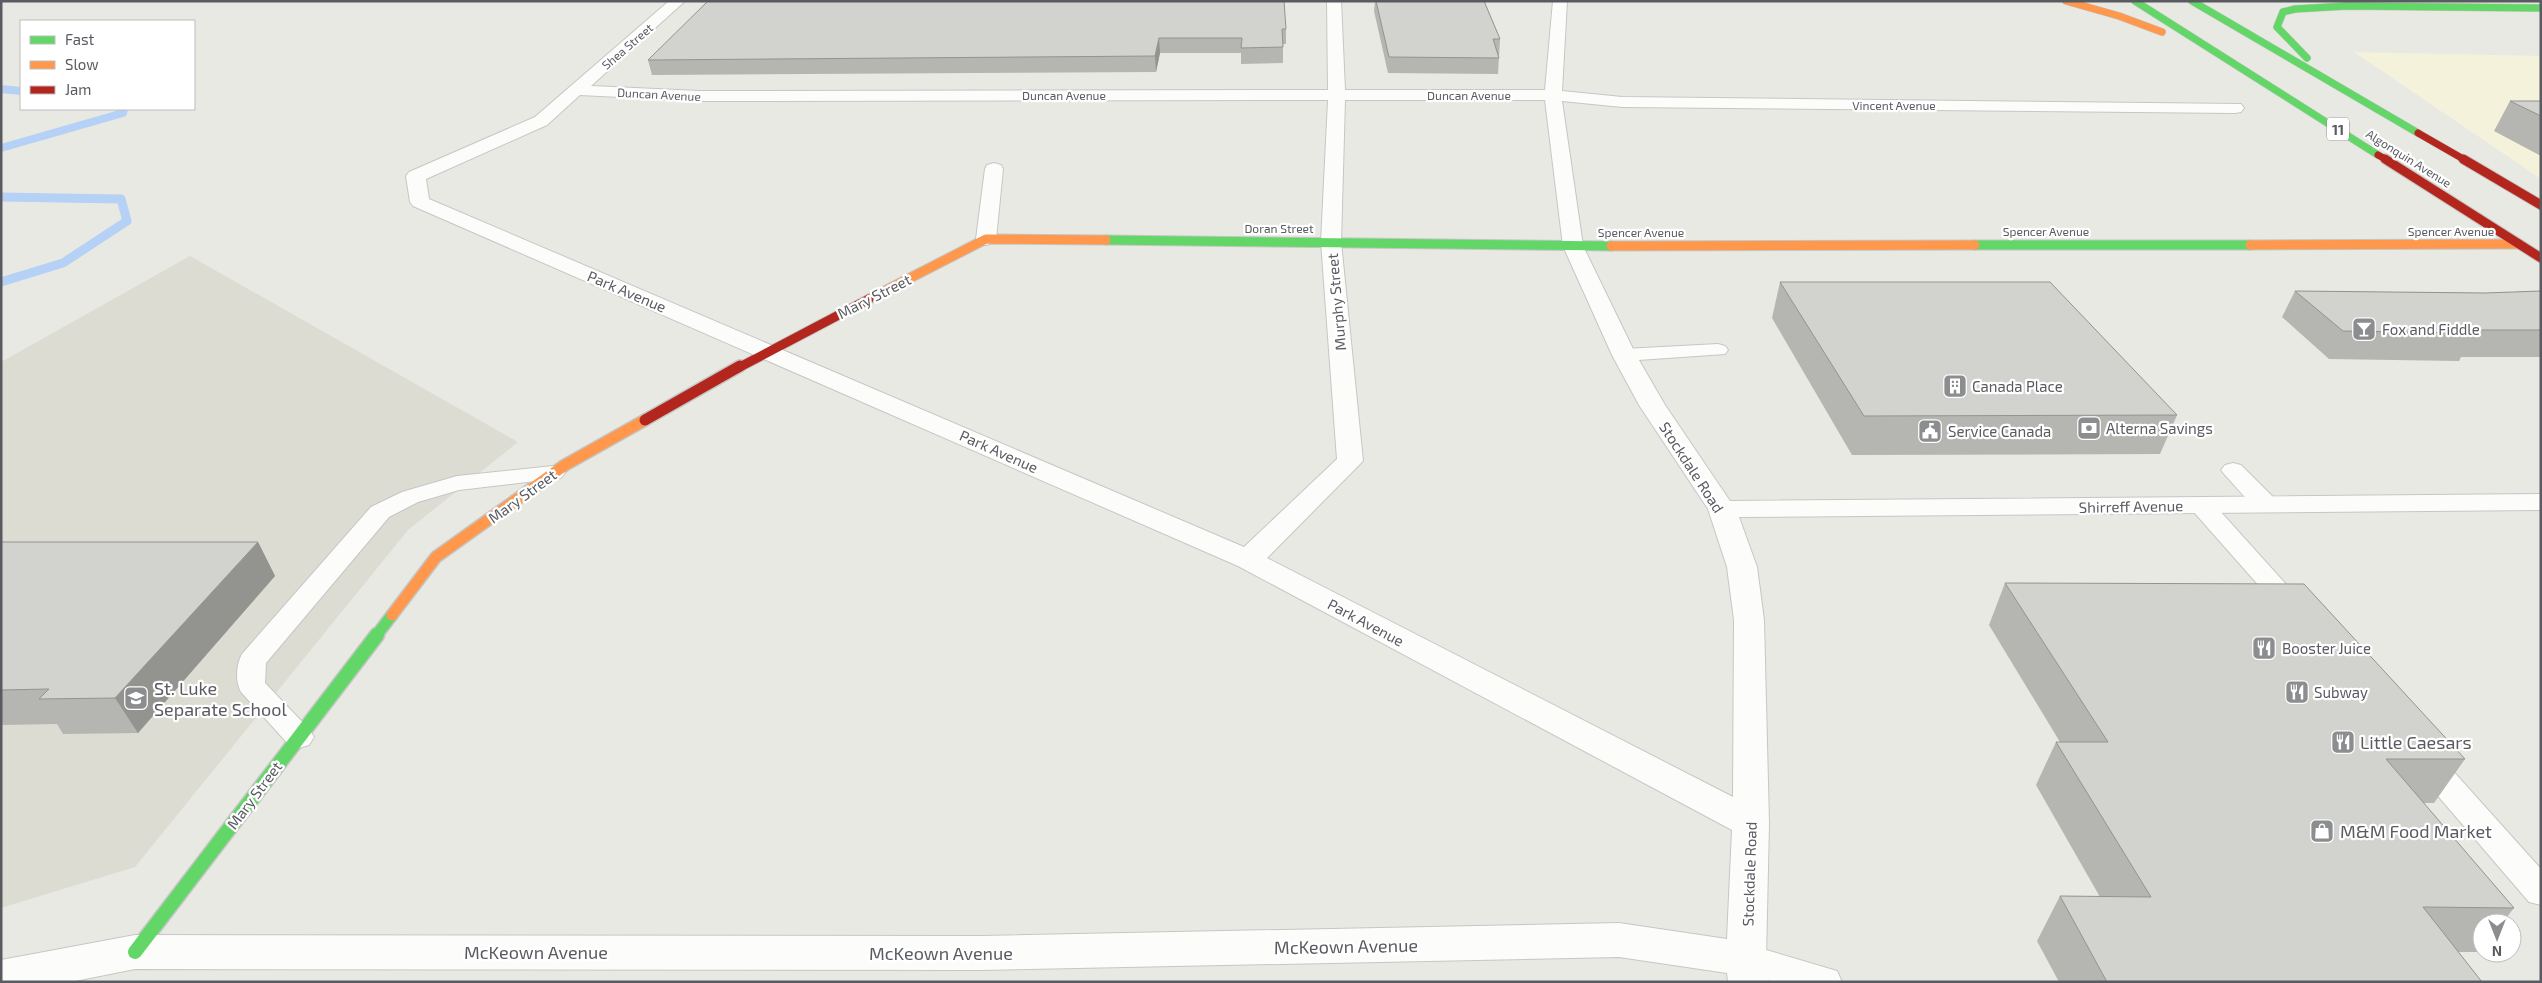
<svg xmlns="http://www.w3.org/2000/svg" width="2542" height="983" font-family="'Exo 2',sans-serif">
<rect width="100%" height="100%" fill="#e9e9e3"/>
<path fill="#f4f2db" d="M2354,52L2541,56V179Z"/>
<path fill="#dddcd2" d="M190,256L518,442L408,530L135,867L1,908V362Z"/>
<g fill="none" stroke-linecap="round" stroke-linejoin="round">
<path stroke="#b5d1f5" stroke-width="8" d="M1,89L21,91
M1,148L123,113L124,109"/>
<path stroke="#b5d1f5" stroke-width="9" d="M1,197L121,199L127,221L63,263L1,282"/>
<g stroke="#c6c7c5" stroke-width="2">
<path id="lane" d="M1718,344L1725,346L1728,350L1725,354L1624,361L1617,359L1614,355L1617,351L1624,349Z
M2233,463L2241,465L2275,499L2279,504L2275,509C2254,514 2239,489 2225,475L2221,470L2225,465Z
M553,466L561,468L565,473L561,478L459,490L418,502L389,517L266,663L265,683L309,729L314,737L309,745L299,748L289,745L241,692C235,681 236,665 242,654L371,507L402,492L457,476Z
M2201,498L2210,500L2302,602L2306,608L2302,614L2293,617L2284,614L2192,510L2189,505L2192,500Z
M2425,749L2436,752L2541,869V905L2529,902L2414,768L2410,760L2414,752Z
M1746,944L1837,971L1842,982H1773L1734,969L1729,959L1734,949Z"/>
</g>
<g stroke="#c6c7c5" stroke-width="2">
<path id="street" d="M669,1H685L591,86L700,91L1328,90L1327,1H1341L1345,90H1545L1553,1H1567L1562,91L1622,97L2241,104L2244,108L2241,112L2235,113L1622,107L1562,101L1583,246L1636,355L1665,405L1730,501L2541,494V510L1739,517L1757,567L1764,620L1769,823L1766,959L1768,982H1728L1727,973L1619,957L983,970L135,969L70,982H1V960L135,935L983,936L1619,923L1727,939L1732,830L1238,566L413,206L410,202L406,176L409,172L535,117ZM580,95L700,101L1328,100L1321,242L1337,459L1244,547L429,199L426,179L547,125ZM1345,100H1545L1563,246L1612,355L1639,405L1708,509L1727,567L1734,620L1733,797L1267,558L1363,461L1341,242Z
M994,163L1001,165L1003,169L996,239L993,243L986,245L979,243L976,239L985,169L987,165Z"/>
</g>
<g stroke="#c4c5c4" stroke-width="8">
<path id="fast-far3" d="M2135,1L2378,155
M2192,1L2418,133
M2307,58L2277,27L2283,12L2295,9L2347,6L2541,8"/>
</g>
<g stroke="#c4c5c4" stroke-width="11">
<path id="fast-far2" d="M1106,240L1611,246
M1975,245H2250"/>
</g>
<g stroke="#c4c5c4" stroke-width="14">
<path id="fast-far1" d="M376,636L392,615"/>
</g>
<g stroke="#c4c5c4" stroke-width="17">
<path id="fast" d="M135,952L377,635"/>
</g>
<g stroke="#c4c5c4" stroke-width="8">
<path id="slow-far2" d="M2066,1L2119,16L2162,32"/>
</g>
<g stroke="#c4c5c4" stroke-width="11">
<path id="slow-far1" d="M2250,245L2519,244
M1611,246L1975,245
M869,299L986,239L1106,240"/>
</g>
<g stroke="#c4c5c4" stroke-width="14">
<path id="slow" d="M392,615L436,557L565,465L645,420"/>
</g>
<g stroke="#c4c5c4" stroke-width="8">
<path id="jam-far2" d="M2418,133L2465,160
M2378,155L2387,160"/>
</g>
<g stroke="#c4c5c4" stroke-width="11">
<path id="jam-far1" d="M2385,159L2541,258
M2463,159L2541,205
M738,368L869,299"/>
</g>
<g stroke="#c4c5c4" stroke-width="14">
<path id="jam" d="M645,420L740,366"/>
</g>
<use href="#lane" fill="#fcfcfb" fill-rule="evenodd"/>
<use href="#street" fill="#fcfcfb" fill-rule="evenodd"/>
<use href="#fast-far3" stroke="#63d668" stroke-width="7"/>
<use href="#fast-far2" stroke="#63d668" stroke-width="9"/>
<use href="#fast-far1" stroke="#63d668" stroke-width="11"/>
<use href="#fast" stroke="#63d668" stroke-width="14"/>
<use href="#slow-far2" stroke="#ff974d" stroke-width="7"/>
<use href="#slow-far1" stroke="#ff974d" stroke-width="9"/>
<use href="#slow" stroke="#ff974d" stroke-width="11"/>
<use href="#jam-far2" stroke="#b3261e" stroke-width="7"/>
<use href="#jam-far1" stroke="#b3261e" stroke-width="9"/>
<use href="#jam" stroke="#b3261e" stroke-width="11"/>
</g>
<path fill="#b5b5b1" d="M1375,1H1484L1500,39L1498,74L1388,73L1374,11Z
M1286,29V44H1283V63L1241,64V53H1160L1156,72L652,75L648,60Z
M2510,101H2541V156L2494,131Z
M1780,282L2177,415L2160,454L1852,455L1772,318Z
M2295,291L2485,293L2541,291V357H2461L2459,361L2329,359L2282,317Z
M1,542H258L275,576L138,733L63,734L57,724L1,725Z
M2005,583L2465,759L2434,803H2423L2514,908L2502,923H2482V948L2479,952H2458L2482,982H2059L2037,941L2060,896L2100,897L2036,785L2056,742H2060L1989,625Z"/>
<path fill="#939390" d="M1159,38L1160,53L1156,72L1155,56Z
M258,542L275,576L138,733L115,698Z"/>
<path fill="#d2d2ce" stroke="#939390" d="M708,1H1284L1286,29H1282L1283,47L1241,48L1242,38H1159L1155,56L648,60Z
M1376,1H1484L1500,39H1493L1499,58L1389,57Z
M2510,101H2541V116Z
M1780,282H2050L2177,415L1864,416Z
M2295,291L2485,293L2541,291V330H2470L2475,333L2343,331Z
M1,542H258L115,698L39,699L49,689L1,690Z
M2005,583L2304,584L2465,759H2386L2514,908L2423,907L2482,982H2107L2060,896L2151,897L2056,742H2108Z"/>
<defs>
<g id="bar-square" transform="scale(1.25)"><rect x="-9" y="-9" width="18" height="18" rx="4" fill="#8b8d8e" stroke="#fff"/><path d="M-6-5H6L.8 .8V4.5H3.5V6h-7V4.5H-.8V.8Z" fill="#fff"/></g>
<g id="building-square" transform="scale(1.25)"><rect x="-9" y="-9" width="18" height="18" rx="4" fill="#8b8d8e" stroke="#fff"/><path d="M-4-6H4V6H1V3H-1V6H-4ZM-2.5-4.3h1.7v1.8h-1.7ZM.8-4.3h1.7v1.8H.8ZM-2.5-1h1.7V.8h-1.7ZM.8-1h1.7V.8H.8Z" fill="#fff"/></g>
<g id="bank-square" transform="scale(1.25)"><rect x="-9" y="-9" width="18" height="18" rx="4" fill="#8b8d8e" stroke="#fff"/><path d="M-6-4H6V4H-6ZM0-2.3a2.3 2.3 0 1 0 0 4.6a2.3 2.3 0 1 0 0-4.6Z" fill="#fff"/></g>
<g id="civic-square" transform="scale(1.25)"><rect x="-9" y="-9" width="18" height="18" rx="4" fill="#8b8d8e" stroke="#fff"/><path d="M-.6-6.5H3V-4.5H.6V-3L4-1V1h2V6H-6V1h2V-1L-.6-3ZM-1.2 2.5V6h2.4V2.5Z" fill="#fff"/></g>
<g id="restaurant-square" transform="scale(1.25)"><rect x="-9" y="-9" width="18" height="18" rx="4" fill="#8b8d8e" stroke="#fff"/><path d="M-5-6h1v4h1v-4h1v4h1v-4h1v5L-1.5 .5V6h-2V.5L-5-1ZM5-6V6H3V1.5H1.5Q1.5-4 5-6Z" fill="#fff"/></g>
<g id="school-square" transform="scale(1.25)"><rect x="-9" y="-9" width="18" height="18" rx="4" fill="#8b8d8e" stroke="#fff"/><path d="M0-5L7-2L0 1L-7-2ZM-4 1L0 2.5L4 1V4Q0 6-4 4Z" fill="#fff"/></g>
<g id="shop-square" transform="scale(1.25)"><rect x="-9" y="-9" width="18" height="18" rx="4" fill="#8b8d8e" stroke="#fff"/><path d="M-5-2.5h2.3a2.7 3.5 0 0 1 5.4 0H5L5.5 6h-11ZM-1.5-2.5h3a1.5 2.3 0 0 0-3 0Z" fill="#fff"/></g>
</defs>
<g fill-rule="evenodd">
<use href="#bar-square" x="2364" y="329"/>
<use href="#building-square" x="1955" y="386"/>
<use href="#bank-square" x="2089" y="428"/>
<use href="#civic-square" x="1930" y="431"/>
<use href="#restaurant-square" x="2264" y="648"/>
<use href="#restaurant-square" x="2297" y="692"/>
<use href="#school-square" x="136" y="698"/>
<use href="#restaurant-square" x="2343" y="742"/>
<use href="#shop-square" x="2322" y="831"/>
</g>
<g text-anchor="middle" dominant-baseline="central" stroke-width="4.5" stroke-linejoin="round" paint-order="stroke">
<g font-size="12" fill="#595b61" stroke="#fff">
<text transform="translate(627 46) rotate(-41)">Shea Street</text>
<text transform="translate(659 94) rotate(3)">Duncan Avenue</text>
<text x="1064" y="95">Duncan Avenue</text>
<text x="1469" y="95">Duncan Avenue</text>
<text x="1894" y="105">Vincent Avenue</text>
<text transform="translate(2409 158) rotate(32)">Algonquin Avenue</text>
<text x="1279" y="228">Doran Street</text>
<text x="2046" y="231">Spencer Avenue</text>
<text x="2451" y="231">Spencer Avenue</text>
<text x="1641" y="232">Spencer Avenue</text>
</g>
<rect fill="#fff" stroke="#8b8c90" stroke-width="1" x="2327" y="117.5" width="22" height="23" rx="4"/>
<g font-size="14" font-weight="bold" fill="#595b61">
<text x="2338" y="129">11</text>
</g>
<g font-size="15" fill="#595b61" stroke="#fff">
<text transform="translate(627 291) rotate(23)">Park Avenue</text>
<text transform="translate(874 296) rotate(-27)">Mary Street</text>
<text transform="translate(1336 302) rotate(-95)">Murphy Street</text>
<text transform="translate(999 451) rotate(24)">Park Avenue</text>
<text transform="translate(1692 467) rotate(57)">Stockdale Road</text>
<text transform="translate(522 496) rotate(-36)">Mary Street</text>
<text transform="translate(2131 506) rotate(-1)">Shirreff Avenue</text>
<text transform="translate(1366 622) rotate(28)">Park Avenue</text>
<text transform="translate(254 795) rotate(-53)">Mary Street</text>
<text transform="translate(1749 874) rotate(-88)">Stockdale Road</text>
</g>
<g font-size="15" fill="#595b61" stroke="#fff" text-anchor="start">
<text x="2382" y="329">Fox and Fiddle</text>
<text x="1972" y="386">Canada Place</text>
<text x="2106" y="428">Alterna Savings</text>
<text x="1948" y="431">Service Canada</text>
<text x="2282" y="648">Booster Juice</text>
<text x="2314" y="692">Subway</text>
</g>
<g font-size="18" fill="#595b61" stroke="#fff" text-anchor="start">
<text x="154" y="688">St. Luke<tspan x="154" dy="21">Separate School</tspan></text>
<text x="2360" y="742">Little Caesars</text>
<text x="2340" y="831">M&amp;M Food Market</text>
</g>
<g font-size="18" fill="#595b61" stroke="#fff">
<text transform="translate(1346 946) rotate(-1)">McKeown Avenue</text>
<text x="536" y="952">McKeown Avenue</text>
<text x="941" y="953">McKeown Avenue</text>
</g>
</g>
<rect width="2542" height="983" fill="none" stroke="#595b61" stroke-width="5"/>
<rect x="20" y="20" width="175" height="90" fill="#ffffff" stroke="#bdbdc0"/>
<rect x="30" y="36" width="25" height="8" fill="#63d668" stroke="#bdbdc0"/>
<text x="65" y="45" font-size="15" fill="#595b61">Fast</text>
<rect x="30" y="61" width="25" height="8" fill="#ff974d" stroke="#bdbdc0"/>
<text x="65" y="70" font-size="15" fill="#595b61">Slow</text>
<rect x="30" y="86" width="25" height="8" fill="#b3261e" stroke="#bdbdc0"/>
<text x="65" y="95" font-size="15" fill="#595b61">Jam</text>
<g transform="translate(2497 938) rotate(180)"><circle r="24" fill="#ffffff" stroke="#bdbdc0"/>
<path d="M0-4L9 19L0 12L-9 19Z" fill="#8b8d8e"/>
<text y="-8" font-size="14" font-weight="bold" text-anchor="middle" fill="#595b61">N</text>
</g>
</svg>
